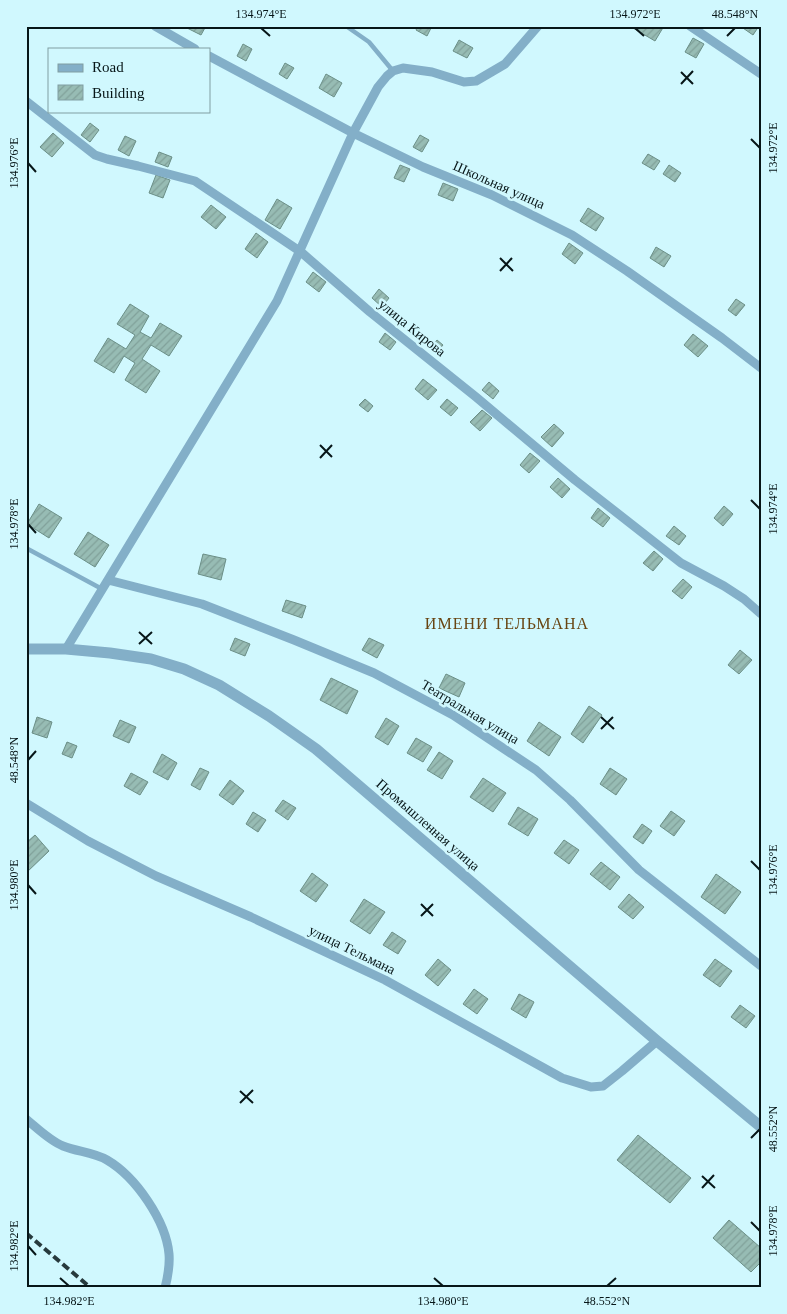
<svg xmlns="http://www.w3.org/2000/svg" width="787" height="1314" font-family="Georgia,serif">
<defs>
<pattern id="building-hatch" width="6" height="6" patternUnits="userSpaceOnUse" patternTransform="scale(1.25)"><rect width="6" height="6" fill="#97bcb4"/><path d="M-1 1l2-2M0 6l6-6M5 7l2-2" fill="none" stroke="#81a19a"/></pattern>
</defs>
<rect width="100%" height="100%" fill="#d0f8fe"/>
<path fill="url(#building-hatch)" stroke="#6b8f87" d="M188,26H206L201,35L187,28Z
M418,26H432L427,36L416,30Z
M635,26H664L655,41L633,28Z
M740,26H759L753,35Z
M693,38L704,44L696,58L685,52Z
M459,40L473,48L467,58L453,51Z
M243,44L252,49L246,61L237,56Z
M285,63L294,68L287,79L279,74Z
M326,74L342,83L334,97L319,88Z
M90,123L99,130L90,142L81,135Z
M53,133L64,143L52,157L40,147Z
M420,135L429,140L422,152L413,147Z
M125,136L136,141L129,156L118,150Z
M159,152L172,157L168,167L155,162Z
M648,154L660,161L654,170L642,163Z
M400,165L410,169L404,182L394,178Z
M669,165L681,173L675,182L663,174Z
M156,175L170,180L163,198L149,193Z
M443,183L458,189L453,201L438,195Z
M277,199L292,208L280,229L265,220Z
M211,205L226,217L216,229L201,217Z
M588,208L604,218L596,231L580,221Z
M256,233L268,242L257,258L245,249Z
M569,243L583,253L575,264L562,254Z
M656,247L671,256L664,267L650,258Z
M313,272L326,282L319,292L306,282Z
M379,289L389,298L382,307L372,298Z
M736,299L745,305L736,316L728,310Z
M130,304L149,316L140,332L151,338L160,323L182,336L169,356L151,345L142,359L160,371L146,393L125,380L135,363L124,356L114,373L94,361L108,338L126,349L135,335L117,324Z
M385,333L396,342L390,350L379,342Z
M693,334L708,346L698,357L684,345Z
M437,340L443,345L437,352L431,347Z
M423,379L437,390L428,400L415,389Z
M489,382L499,391L493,399L482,390Z
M365,399L373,406L368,412L359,405Z
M447,399L458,408L451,416L440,407Z
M482,410L492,418L480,431L470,422Z
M554,424L564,433L552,447L541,437Z
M530,453L540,461L529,473L520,465Z
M558,478L570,489L562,498L550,487Z
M39,504L62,518L49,538L27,524Z
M724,506L733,514L723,526L714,518Z
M598,508L610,518L603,527L591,518Z
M674,526L686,536L679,545L666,536Z
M88,532L109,545L95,567L74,554Z
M654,551L663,559L653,571L643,563Z
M203,554L226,559L221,580L198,574Z
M683,579L692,587L682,599L672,591Z
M286,600L306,606L302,618L282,611Z
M235,638L250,644L245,656L230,650Z
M369,638L384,645L377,658L362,650Z
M740,650L752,660L739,674L728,665Z
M446,674L465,683L459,697L439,688Z
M331,678L358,691L347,714L320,700Z
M589,706L602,715L583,743L571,734Z
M37,717L52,722L47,738L32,733Z
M386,718L399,726L388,745L375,737Z
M120,720L136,727L129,743L113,736Z
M539,722L561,737L549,756L527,741Z
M416,738L432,747L423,762L407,753Z
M67,742L77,746L72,758L62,754Z
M439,752L453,761L442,779L427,770Z
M162,754L177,763L168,780L153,772Z
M200,768L209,772L200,790L191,785Z
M610,768L627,779L616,795L600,784Z
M131,773L148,782L140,795L124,786Z
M483,778L506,793L493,812L470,797Z
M230,780L244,791L233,805L219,795Z
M283,800L296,808L288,820L275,811Z
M518,807L538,819L528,836L508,824Z
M671,811L685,821L674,836L660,826Z
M253,812L266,820L258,832L246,824Z
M642,824L652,831L643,844L633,837Z
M35,835L49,851L26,873V843Z
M564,840L579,850L569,864L554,853Z
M601,862L620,877L610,890L590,874Z
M312,873L328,885L316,902L300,891Z
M716,874L741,892L725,914L701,897Z
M629,894L644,907L633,919L618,907Z
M364,899L385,912L370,934L350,921Z
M392,932L406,941L398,954L383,945Z
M438,959L451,970L438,986L425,975Z
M715,959L732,971L720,987L703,975Z
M474,989L488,999L477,1014L463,1004Z
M519,994L534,1002L526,1018L511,1009Z
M740,1005L755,1016L746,1028L731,1017Z
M638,1135L691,1178L670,1203L617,1160Z
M729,1220L761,1248V1262L751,1272L713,1238Z"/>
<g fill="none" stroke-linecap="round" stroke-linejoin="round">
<path stroke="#83afc8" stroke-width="4.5" d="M346,26L369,42L393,71
M26,548L102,589"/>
<path stroke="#83afc8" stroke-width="9" d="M155,26L195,49
M690,26L761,74
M209,56L353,133L423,167L492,195L572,235L627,271L722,338L761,368
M26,101L95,155L107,159L138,166L195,181L301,252L370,312L476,397L575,480L681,563L724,586L744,599L761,614
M108,580L202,604L294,640L374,673L453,715L536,770L570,800L639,870L761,966
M66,649L277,301L353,133L378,87L387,76L393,71L403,68L432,72L464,82L476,81L505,64L538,26
M26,803L88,841L156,876L251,917L385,980L562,1078L591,1087L603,1086L622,1071L657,1041
M26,1119C37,1128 50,1141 63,1146C78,1152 93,1152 107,1160C136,1177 166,1221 169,1254C170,1266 168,1276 165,1288"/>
<path stroke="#83afc8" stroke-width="11" d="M26,649H66L110,653L151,659L184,669L219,685L269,716L316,749L657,1041L761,1127"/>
<path stroke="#273a3d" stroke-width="4" stroke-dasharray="8 4" stroke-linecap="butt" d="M26,1233L91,1288"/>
</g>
<path fill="none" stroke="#071618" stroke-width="2" d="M261,28L270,36M635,28L644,36M727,36L735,28M681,72L693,84M681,84L693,71M751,139L760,148M28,163L36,172M500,258L513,271M500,271L512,258M320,445L332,457M320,458L332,445M751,500L760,509M28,524L36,533M139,632L152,644M139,644L152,632M601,717L614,729M601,729L613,717M28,760L36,751M751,861L760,870M28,885L36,894M421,904L433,916M421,916L433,904M240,1091L253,1103M240,1103L253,1090M751,1138L760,1129M702,1176L715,1188M702,1188L714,1175M751,1222L760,1231M28,1246L36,1255M60,1278L69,1286M434,1278L443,1286M607,1286L616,1278"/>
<g text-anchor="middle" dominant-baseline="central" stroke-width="5" stroke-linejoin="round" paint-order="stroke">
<g font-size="14" fill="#071618" stroke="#d0f8fe">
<text transform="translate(499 185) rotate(24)">Школьная улица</text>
<text transform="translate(412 328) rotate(39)">улица Кирова</text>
<text transform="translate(470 712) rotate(31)">Театральная улица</text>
<text transform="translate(428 825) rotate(41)">Промышленная улица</text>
<text transform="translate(352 950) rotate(26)">улица Тельмана</text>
</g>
<g font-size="16" letter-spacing="1" fill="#684512" stroke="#d0f8fe">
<text x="507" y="623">ИМЕНИ ТЕЛЬМАНА</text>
</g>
</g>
<rect width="787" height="1314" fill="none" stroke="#d0f8fe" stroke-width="55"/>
<rect x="48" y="48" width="162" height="65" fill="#d0f8fe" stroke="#809ea2"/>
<rect x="58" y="64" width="25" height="8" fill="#83afc8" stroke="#809ea2"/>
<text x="92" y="72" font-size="15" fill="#071618">Road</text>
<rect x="58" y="85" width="25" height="15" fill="url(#building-hatch)" stroke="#809ea2"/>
<text x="92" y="98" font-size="15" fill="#071618">Building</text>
<rect x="28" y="28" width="732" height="1258" fill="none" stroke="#071618" stroke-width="2"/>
<g font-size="12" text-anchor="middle" fill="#071618">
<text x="261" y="18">134.974°E</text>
<text x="635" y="18">134.972°E</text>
<text x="735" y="18">48.548°N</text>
<text transform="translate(773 148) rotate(-90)" y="4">134.972°E</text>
<text transform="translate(14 163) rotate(-90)" y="4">134.976°E</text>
<text transform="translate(773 509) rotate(-90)" y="4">134.974°E</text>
<text transform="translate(14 524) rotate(-90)" y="4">134.978°E</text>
<text transform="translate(14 760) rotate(-90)" y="4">48.548°N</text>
<text transform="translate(773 870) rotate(-90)" y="4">134.976°E</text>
<text transform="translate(14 885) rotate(-90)" y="4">134.980°E</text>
<text transform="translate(773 1129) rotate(-90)" y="4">48.552°N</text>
<text transform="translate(773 1231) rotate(-90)" y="4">134.978°E</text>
<text transform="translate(14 1246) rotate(-90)" y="4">134.982°E</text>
<text x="69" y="1305">134.982°E</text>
<text x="443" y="1305">134.980°E</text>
<text x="607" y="1305">48.552°N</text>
</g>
</svg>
